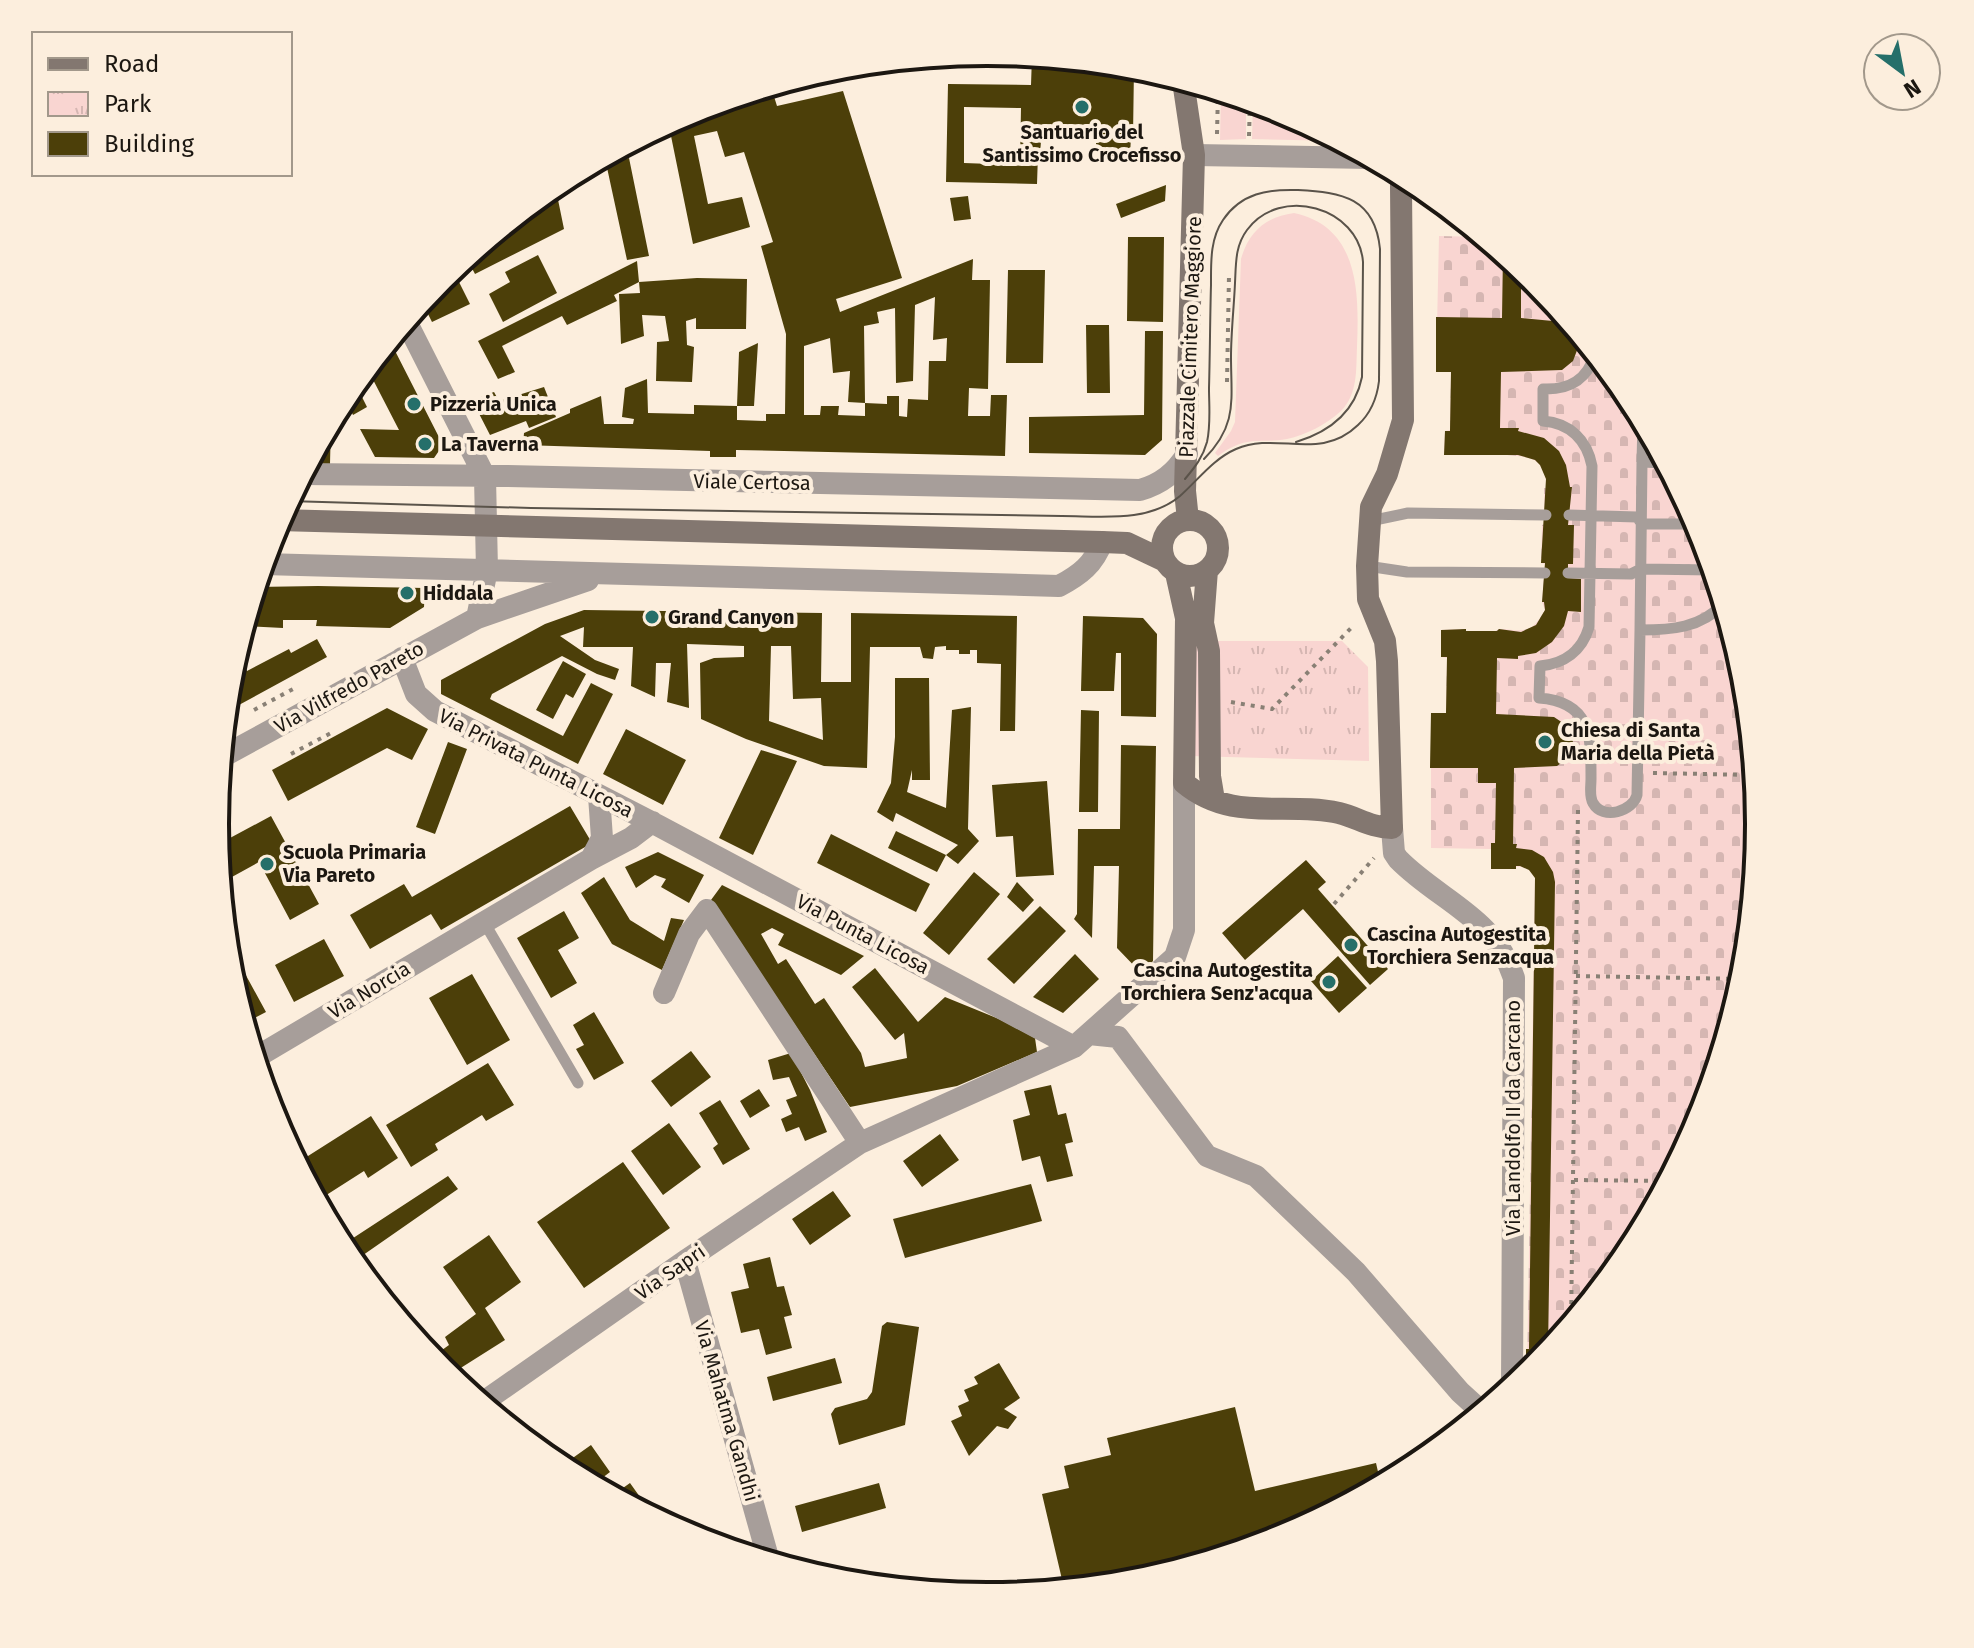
<svg xmlns="http://www.w3.org/2000/svg" width="1974" height="1648" font-family="'Fira Sans',sans-serif">
<defs>
<pattern id="cemetery-stones" width="16" height="16" patternUnits="userSpaceOnUse" patternTransform="scale(2)"><rect width="16" height="16" fill="#f9d5d1"/><path d="M2 7V4a2 2 0 0 1 4 0v3zM10 15v-3a2 2 0 0 1 4 0v3z" fill="#d5b6b2"/></pattern>
<pattern id="park-tufts" width="24" height="20" patternUnits="userSpaceOnUse" patternTransform="scale(2)"><rect width="24" height="20" fill="#f9d5d1"/><path d="M3 7l-1-3M5 7V3M7 7l1-3M15 17l-1-3M17 17v-4M19 17l1-3" fill="none" stroke="#d5b6b2"/></pattern>
</defs>
<rect width="100%" height="100%" fill="#fceedd"/>
<path fill="#f9d5d1" d="M1221,92L1246,100V139L1220,140Z
M1253,102L1283,111L1339,141L1252,139Z
M1294,213C1360,227 1359,294 1357,347C1356,370 1358,394 1341,411C1327,424 1306,435 1287,439C1256,444 1247,435 1218,456L1215,453L1231,431L1235,422L1241,259C1249,231 1266,217 1294,213Z"/>
<path fill="url(#cemetery-stones)" d="M1439,236L1483,237L1533,278L1629,395L1700,529L1744,674L1759,824L1744,975L1700,1120L1629,1253L1527,1375L1535,878C1531,870 1525,866 1516,867V869H1491V849L1431,848V713H1446L1447,658L1441,657V630L1466,629V631H1496L1499,629C1524,630 1530,636 1545,610L1542,602L1545,564L1541,563L1542,525L1545,524L1544,488H1546C1547,477 1544,466 1534,460C1520,452 1464,455 1444,455L1445,431L1450,430L1451,372H1436Z"/>
<path fill="url(#park-tufts)" d="M1188,641H1342L1368,667L1369,761L1191,756Z"/>
<path fill="#4c3f09" fill-rule="evenodd" d="M1032,56L1134,67L1133,136H1131L1130,156H1096V142L1041,141L1040,154H1038L1037,184L946,182L948,84L1031,85ZM964,107L1021,108L1020,165L964,163Z
M771,87L777,106L843,91L902,278L836,299L840,312L973,259L972,280H990L988,389L969,388L968,416H990L991,395H1007L1005,456L736,450V457H710V451L523,445L524,433L570,413V409L601,396L604,424H633L634,419L622,417L625,388L647,379L648,413L694,414V405L737,406L739,352L758,343L754,406H737V420L766,421V414H785L786,334L761,246L773,242L744,152L725,157L717,131L694,136L708,204L742,197L750,227L693,244L671,136L629,144L692,111ZM935,297L933,340L947,338L946,361H929L928,400L908,399L907,417L899,416V396H887V404L865,403V416L838,415L839,406H821L820,415H804V346L830,338L833,373L850,371L848,402L865,403L864,326L879,323L877,312L895,308L896,383L913,381L915,305Z
M629,158L649,256L627,260L606,163Z
M555,185L564,229L475,274L466,257Z
M1166,185L1165,201L1121,218L1116,204Z
M968,196L971,219L954,221L950,198Z
M1128,237H1164L1163,322L1127,321Z
M1503,253L1521,269V318L1563,322L1574,331L1579,345L1573,361L1562,370L1501,372L1500,428H1519L1518,431L1544,438L1559,451L1566,465L1570,487H1572L1568,525H1574L1573,564H1568V578L1581,579V612L1568,611L1564,626L1552,642L1536,653L1518,656V659L1497,658L1496,714L1554,717L1569,727L1573,741L1568,758L1557,766L1514,768L1513,844H1517L1516,848L1532,850L1544,857L1553,872L1555,882L1548,1351L1526,1376V1349H1529L1535,878L1529,870L1520,866H1516V869H1491V843H1495L1496,783H1478V768H1430L1431,713H1446L1447,657H1441V630L1466,629V631H1497L1499,629L1521,632L1536,625L1545,610L1544,602H1542L1545,563H1541L1546,479L1540,465L1535,460L1518,455H1444L1445,431H1450L1451,372H1436V317L1502,318Z
M538,255L557,293L503,322L489,294L510,282L505,272Z
M637,261L639,282L697,278L747,279L746,329H696V318L686,321L687,345L694,347L692,382L656,381L657,342L669,341L665,316L642,315L644,336L621,344L619,294L640,293L639,282L614,295L617,301L567,325L562,316L502,346L515,372L498,379L478,341Z
M1008,270H1045L1043,363H1006Z
M447,274L453,285L459,282L470,304L432,322L422,302Z
M1086,325H1109L1110,393H1087Z
M1145,331H1163L1162,440L1145,455L1029,453V417L1144,415Z
M390,341L443,445L434,458L375,457L360,429L399,430L367,368Z
M355,383L367,407L353,415L344,397Z
M544,387L556,417L529,428L526,421L490,435L472,400L494,392L499,401Z
M331,422L330,464H308L317,448Z
M318,586L425,588L424,607L390,628L316,626L317,620H283V628L244,626L256,587Z
M584,610L822,613L821,682H851V613L1017,616L1015,731H1000L1001,664L977,663V650H970V654H959V650H946V646L935,647L933,659L923,658L920,647H870L867,768L824,766L746,739L701,719L700,663L714,658L744,657V646L687,644L689,708L667,702L671,663H656L655,697L631,686L633,647H583L584,627L560,636L595,660L619,669L615,680L597,674L562,656L492,694L490,699L563,736L591,683L613,694L578,764L441,694V680L545,624ZM771,646H791L793,699L821,698L823,740L769,721Z
M1083,616L1143,618L1157,634L1156,717L1121,716V653H1116L1114,691H1081Z
M317,639L327,657L226,712L230,673L236,652L247,671L289,649L291,653Z
M563,661L586,674L573,698L566,694L553,719L536,710Z
M895,678H929L930,780H912V770L907,792L946,808L952,710L971,707L968,829L979,841L958,864L946,855L958,845L896,813L893,822L877,812L891,783L895,737Z
M387,708L428,729L412,760L387,748L288,801L272,770Z
M1081,710L1099,711L1098,812H1079Z
M626,729L686,760L663,805L603,774Z
M448,742L467,749L435,834L416,827Z
M1121,745L1156,746L1153,961L1141,973L1117,948L1119,866H1094L1092,938L1074,919L1077,914L1078,829H1120Z
M761,750L797,761L753,855L719,838Z
M1047,781L1054,875L1016,877L1013,836L996,837L992,785Z
M570,806L592,843L441,930L431,914L370,949L350,915L404,884L412,897Z
M271,816L319,904L290,920L259,862L221,883L217,845Z
M896,831L946,855L937,872L888,848Z
M831,834L930,884L916,912L817,863Z
M658,852L704,875L689,903L661,887L666,879L655,875L636,888L625,867Z
M1306,860L1326,882L1318,889L1388,969L1370,985L1303,909L1245,960L1222,933Z
M974,872L1000,894L949,955L923,933Z
M604,877L630,920L664,941L671,918L684,920L662,970L612,944L581,893Z
M1017,882L1034,900L1023,912L1007,897Z
M722,885L864,956L841,975L778,945L784,934L772,928L761,934L778,964L786,959L815,1004L824,998L861,1053L865,1067L907,1058L904,1033L895,1040L852,987L875,968L918,1022L945,997L999,1019L1035,1038L1037,1052L957,1086L850,1107L711,900Z
M1040,906L1066,931L1014,984L987,959Z
M564,911L579,938L558,950L577,983L551,998L517,938Z
M324,939L344,976L294,1002L275,965Z
M1075,954L1099,979L1063,1013L1033,997Z
M1338,956L1367,988L1339,1013L1311,981Z
M237,959L266,1012L245,1023L230,974L229,963Z
M472,974L510,1040L467,1065L429,998Z
M594,1012L624,1063L594,1080L576,1049L584,1045L573,1025Z
M691,1051L711,1077L671,1107L651,1081Z
M791,1053L810,1090L827,1132L805,1141L799,1127L786,1132L781,1119L792,1114L786,1100L797,1096L789,1077L773,1080L768,1060Z
M488,1063L514,1105L486,1121L482,1115L435,1144L438,1150L411,1167L386,1125Z
M1051,1085L1058,1115L1066,1113L1073,1142L1065,1144L1073,1176L1047,1182L1040,1156L1022,1161L1013,1120L1030,1115L1024,1091Z
M759,1089L770,1106L750,1118L740,1101Z
M720,1100L750,1149L723,1165L713,1148L718,1144L699,1113Z
M371,1116L398,1158L368,1178L364,1171L317,1201L297,1163Z
M669,1123L701,1167L663,1195L631,1151Z
M940,1134L959,1160L922,1187L903,1161Z
M623,1162L670,1228L584,1288L537,1222Z
M448,1176L458,1189L356,1260L344,1244Z
M1031,1184L1042,1221L905,1258L893,1219Z
M833,1191L851,1216L810,1245L792,1219Z
M489,1235L521,1282L485,1308L505,1340L448,1376L431,1358L449,1345L445,1337L476,1314L443,1267Z
M770,1257L777,1287L784,1286L792,1315L784,1317L792,1348L766,1355L759,1329L741,1333L731,1292L749,1288L743,1264Z
M887,1322L919,1327L905,1425L839,1445L831,1414L835,1408L867,1399L872,1392L882,1326Z
M835,1358L842,1383L773,1401L767,1377Z
M999,1363L1020,1398L1004,1409L1017,1417L1008,1429L997,1426L969,1456L951,1421L962,1416L958,1406L969,1401L964,1390L978,1384L974,1377Z
M1235,1407L1255,1491L1376,1463L1381,1485L1282,1537L1137,1581L1064,1588L1042,1494L1069,1488L1064,1466L1111,1455L1107,1438Z
M591,1445L610,1472L593,1485L560,1467Z
M630,1483L655,1518L613,1495Z
M879,1483L886,1508L802,1532L795,1506Z"/>
<g fill="none" stroke-linecap="round" stroke-linejoin="round">
<path stroke="#898075" stroke-width="4" stroke-dasharray="4 6" stroke-linecap="butt" d="M1217,134L1218,91
M1249,136L1250,101
M1227,382L1229,275
M1231,702L1272,709L1354,625
M254,710L293,689
M291,754L331,733
M1653,773L1754,775
M1334,904L1374,858
M1576,976L1743,979
M1574,1180L1667,1181
M1571,1324L1578,810"/>
<path stroke="#a79e9a" stroke-width="11" d="M1595,354C1587,380 1570,390 1543,389V421C1570,423 1587,440 1592,466L1589,627C1582,651 1564,664 1540,666L1539,698C1592,702 1591,737 1591,779C1591,787 1589,796 1593,803C1603,821 1633,811 1637,795L1640,630
M1642,462L1643,421
M1665,463L1642,462L1640,630C1671,630 1701,628 1723,604
M1569,515L1637,517L1642,524H1698
M1370,521L1408,513L1546,515
M1367,566L1407,572L1545,573
M1568,573L1631,574L1641,569L1713,570
M484,922L578,1083"/>
<path stroke="#a79e9a" stroke-width="22" d="M1194,155L1370,158
M406,321L485,477L487,570L477,618
M303,474L507,476L1140,490C1161,484 1175,473 1187,454
M263,564L1059,586C1080,575 1094,564 1102,542
M402,658L416,694L435,711L659,826L1074,1047
M222,757L477,618L588,580
M591,859L602,838L599,796
M664,993L689,934L707,910L860,1143
M1089,1034L1118,1037L1207,1156L1256,1176L1356,1272L1460,1392L1482,1412
M255,1058L591,859L631,838L652,822
M685,1261L769,1561
M482,1403L685,1261L860,1143L1074,1047L1175,957L1184,930V783"/>
<path stroke="#a79e9a" stroke-width="22" d="M1392,828L1394,853L1398,859C1439,901 1494,916 1514,978L1512,1387"/>
<path stroke="#837770" stroke-width="22" d="M1183,81L1194,155L1185,491L1188,520
M278,520L1102,542L1127,543L1165,561
M1162 548a28 28 0 1 1 56 0a28 28 0 1 1-56 0Z
M1207,570L1203,623L1209,651L1210,776L1214,800
M1176,573L1186,618L1184,783C1232,823 1285,801 1339,813C1359,818 1369,827 1392,828L1387,661L1385,641L1368,599L1367,566L1371,507L1387,474L1403,420L1401,186L1405,176"/>
<path stroke="#5a534a" stroke-width="2" d="M1204,459C1238,425 1231,400 1231,357C1231,332 1234,307 1235,283C1236,264 1235,246 1247,230C1280,185 1359,207 1363,262L1362,377C1355,412 1329,432 1296,442
M288,501L531,508L1062,516C1101,516 1148,523 1180,496C1198,480 1213,459 1236,449C1277,431 1320,462 1358,425C1371,413 1377,398 1379,381L1380,249C1375,198 1342,192 1298,190C1268,189 1241,193 1223,220C1210,239 1211,262 1211,285C1210,319 1210,353 1209,388C1209,406 1211,425 1207,442C1203,457 1195,467 1185,479"/>
</g>
<g fill="#256f6a" stroke="#fceedd" stroke-width="3">
<circle cx="1082" cy="107" r="8"/>
<circle cx="414" cy="404" r="8"/>
<circle cx="425" cy="444" r="8"/>
<circle cx="407" cy="593" r="8"/>
<circle cx="652" cy="617" r="8"/>
<circle cx="1545" cy="742" r="8"/>
<circle cx="267" cy="864" r="8"/>
<circle cx="1351" cy="945" r="8"/>
<circle cx="1329" cy="982" r="8"/>
</g>
<g text-anchor="middle" dominant-baseline="central" stroke-width="8" stroke-linejoin="round" paint-order="stroke">
<g font-size="20" font-weight="bold" fill="#1c1711" stroke="#fceedd" text-anchor="start">
<text x="1082" y="132" text-anchor="middle">Santuario del<tspan x="1082" dy="23">Santissimo Crocefisso</tspan></text>
<text x="430" y="404">Pizzeria Unica</text>
<text x="441" y="444">La Taverna</text>
<text x="423" y="593">Hiddala</text>
<text x="668" y="617">Grand Canyon</text>
<text x="1561" y="730">Chiesa di Santa<tspan x="1561" dy="23">Maria della Pietà</tspan></text>
<text x="283" y="852">Scuola Primaria<tspan x="283" dy="23">Via Pareto</tspan></text>
<text x="1367" y="934">Cascina Autogestita<tspan x="1367" dy="23">Torchiera Senzacqua</tspan></text>
<text x="1313" y="970" text-anchor="end">Cascina Autogestita<tspan x="1313" dy="23">Torchiera Senz'acqua</tspan></text>
</g>
<g font-size="20" fill="#1c1711" stroke="#fceedd">
<text transform="translate(1190 337) rotate(-88)">Piazzale Cimitero Maggiore</text>
<text transform="translate(752 482) rotate(1)">Viale Certosa</text>
<text transform="translate(349 687) rotate(-29)">Via Vilfredo Pareto</text>
<text transform="translate(536 763) rotate(27)">Via Privata Punta Licosa</text>
<text transform="translate(863 934) rotate(28)">Via Punta Licosa</text>
<text transform="translate(369 990) rotate(-31)">Via Norcia</text>
<text transform="translate(1513 1118) rotate(-90)">Via Landolfo II da Carcano</text>
<text transform="translate(670 1272) rotate(-35)">Via Sapri</text>
<text transform="translate(727 1411) rotate(74)">Via Mahatma Gandhi</text>
</g>
</g>
<path d="M0 0H1974V1648H0ZM229 824a758 758 0 1 1 1516 0a758 758 0 1 1-1516 0Z" fill="#fceedd" fill-rule="evenodd"/>
<path fill="none" stroke="#1c1711" stroke-width="4" d="M229 824a758 758 0 1 1 1516 0a758 758 0 1 1-1516 0Z"/>
<rect x="32" y="32" width="260" height="144" fill="#fceedd" stroke="#a2988b" stroke-width="2"/>
<rect x="48" y="58" width="40" height="12" fill="#837770" stroke="#a2988b" stroke-width="2"/>
<text x="104" y="72" font-size="24" fill="#1c1711">Road</text>
<rect x="48" y="92" width="40" height="24" fill="url(#park-tufts)" stroke="#a2988b" stroke-width="2"/>
<text x="104" y="112" font-size="24" fill="#1c1711">Park</text>
<rect x="48" y="132" width="40" height="24" fill="#4c3f09" stroke="#a2988b" stroke-width="2"/>
<text x="104" y="152" font-size="24" fill="#1c1711">Building</text>
<g transform="translate(1902 72) rotate(148)"><circle r="38" fill="#fceedd" stroke="#a2988b" stroke-width="2"/>
<path d="M0-6L14 30L0 20L-14 30Z" fill="#256f6a"/>
<text y="-12" font-size="22" font-weight="bold" text-anchor="middle" fill="#1c1711">N</text>
</g>
</svg>
